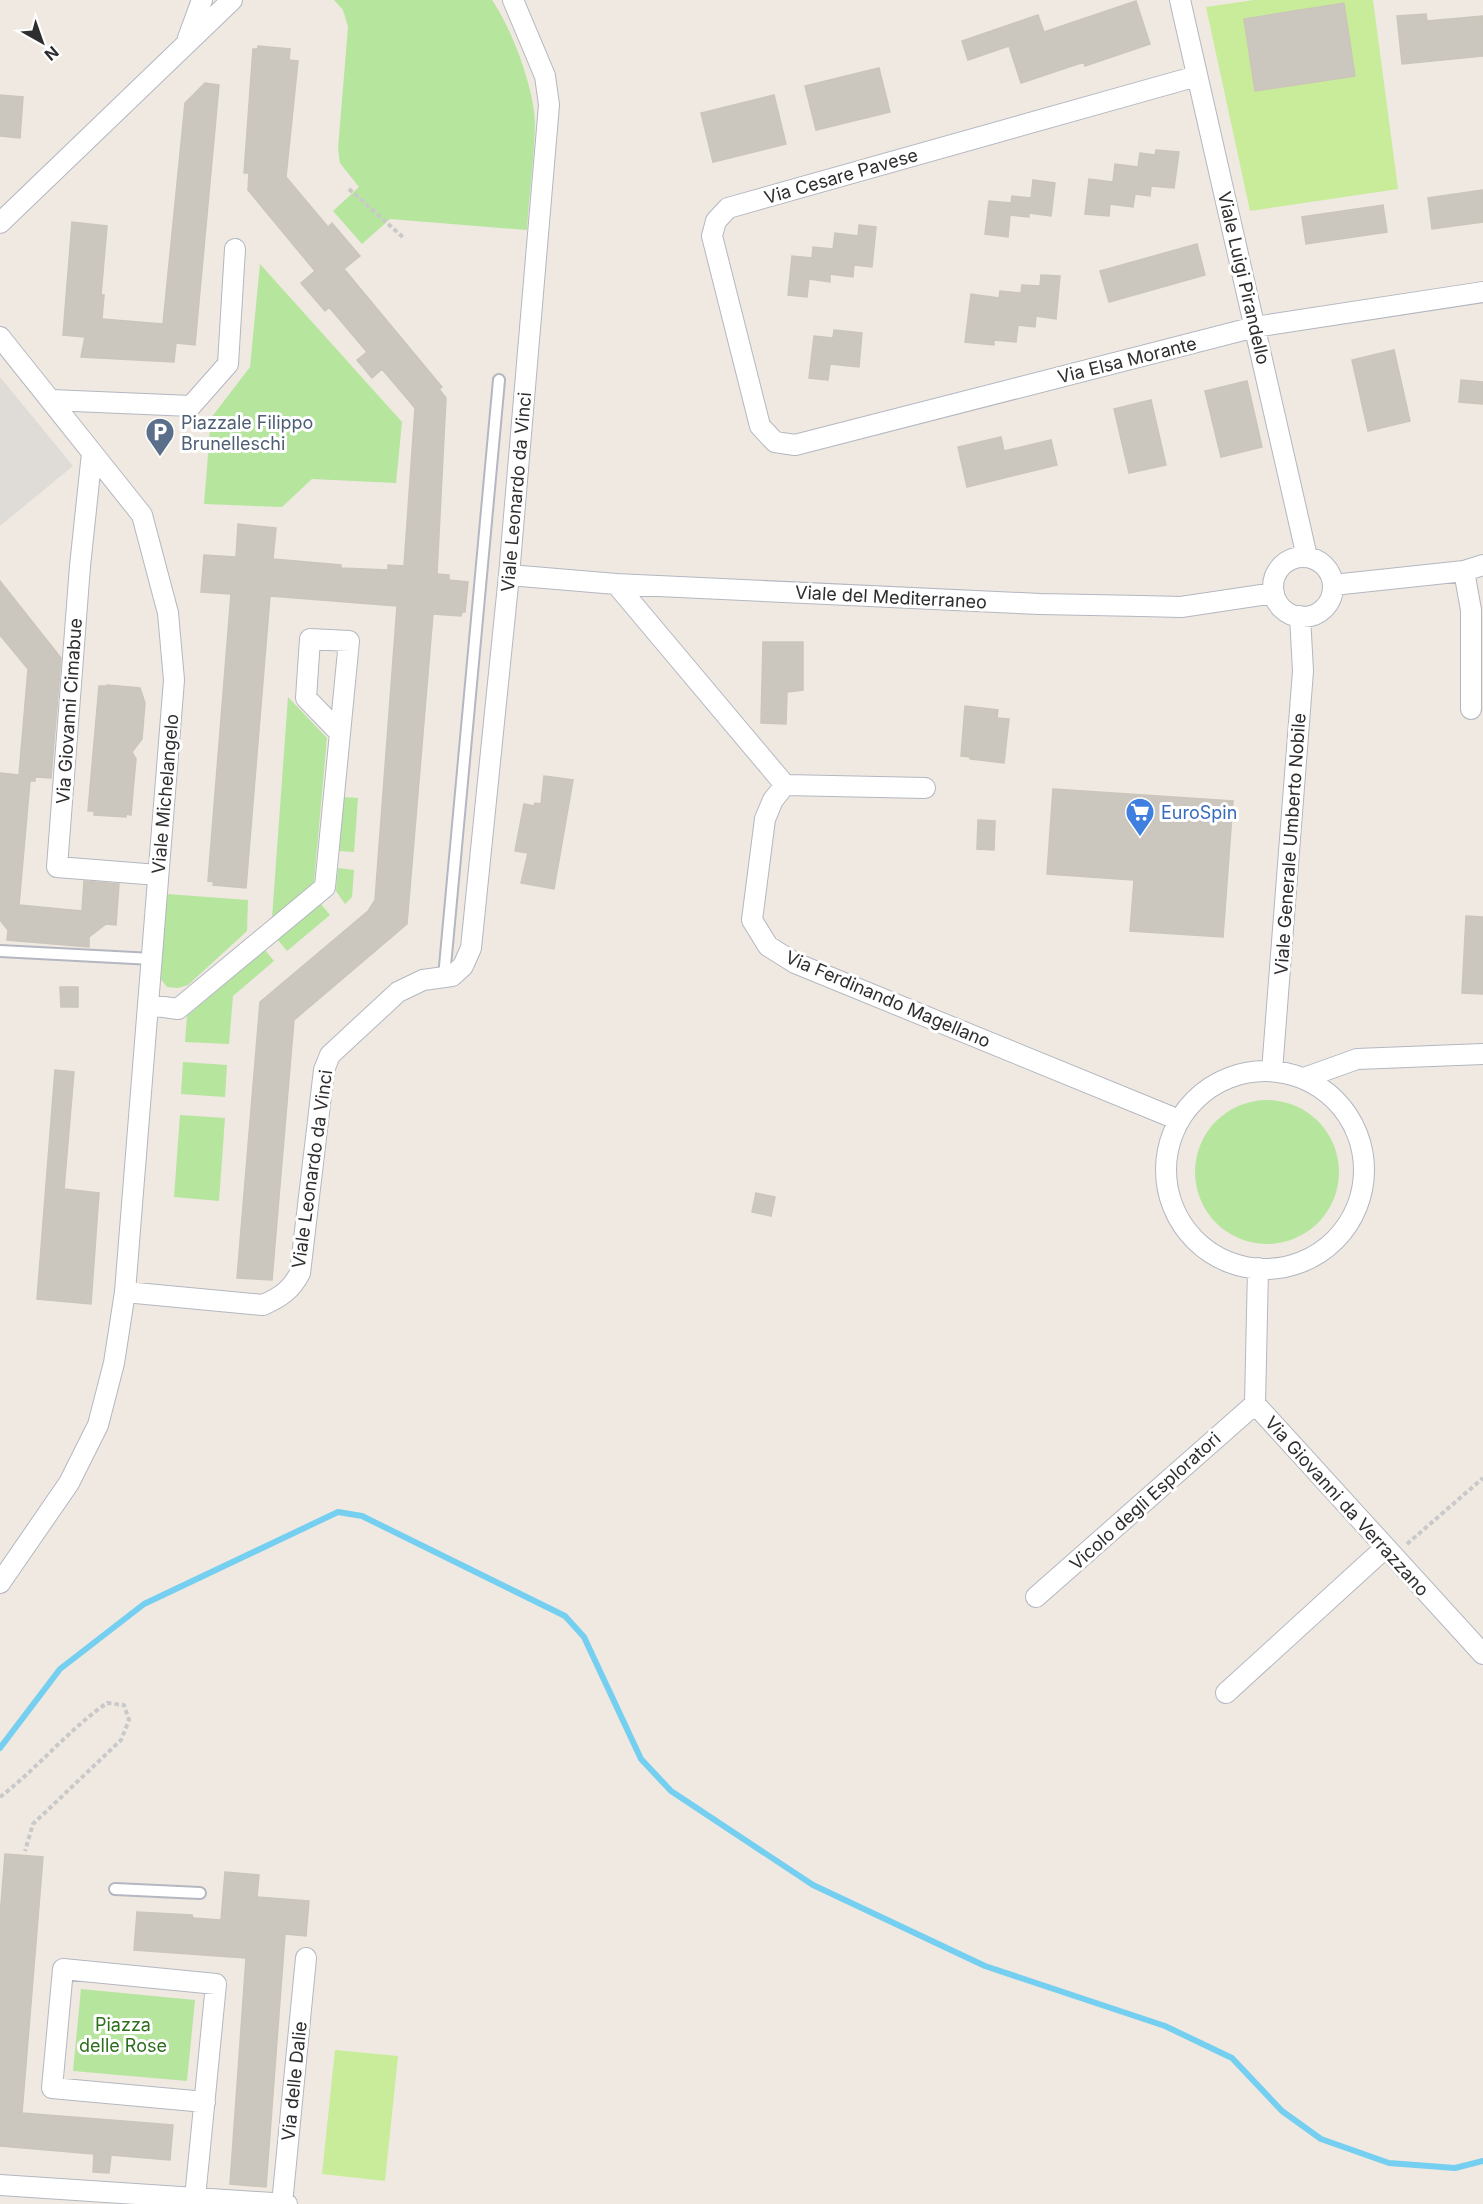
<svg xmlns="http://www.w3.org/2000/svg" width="1483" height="2204" font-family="Inter,sans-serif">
<rect width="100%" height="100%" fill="#efe9e1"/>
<path fill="#b6e59e" d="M334,0H492C512,29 535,90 535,125C534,160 529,195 527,230L390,219L362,244L333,211L359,187L340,163L338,149L348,27L343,10Z
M260,264L402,422L396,483L312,479L282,507L204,504L211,418L250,367Z
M288,697L327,738L314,882L272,918Z
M343,797L358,798L354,852L339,851Z
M338,868L354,870L352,897L345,904L336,891Z
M167,894L248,900L247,931L188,985L178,988L167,987L160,978Z
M320,903L330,915L287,951L277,939Z
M265,950L274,961L233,996L229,1044L185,1042L187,1016Z
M183,1062L227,1065L225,1097L181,1094Z
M1195 1172a72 72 0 1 1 144 0a72 72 0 1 1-144 0Z
M180,1115L225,1118L219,1201L174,1197Z
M81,1989L195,2000L187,2081L73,2071Z"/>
<path fill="#c9ec9a" d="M1254,0H1373L1398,189L1250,211L1206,7Z
M335,2050L398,2056L385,2181L322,2174Z"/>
<path fill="#dfdcd8" d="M0,377L73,466L0,526Z"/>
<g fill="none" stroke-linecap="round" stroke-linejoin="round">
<path stroke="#75cff0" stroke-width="6" d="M0,1748L60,1669L144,1604L338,1512L362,1516L565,1616L584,1637L641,1759L671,1791L813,1885L985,1966L1165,2026L1232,2058L1282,2111L1321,2139L1389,2163L1455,2168L1483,2161"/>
</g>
<path fill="#cbc7bf" stroke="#cbc5ba" stroke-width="1.5" d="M1136,1L1150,44L1085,66L1084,62L1021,83L1009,46L968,60L962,41L1038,15L1044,32Z
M1344,3L1355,76L1255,91L1244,19Z
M1426,14L1427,21L1483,16V56L1402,64L1397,16Z
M258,46L290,49L289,60L298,61L286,177L328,227L332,223L360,256L344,269L442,387L439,389L446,398L437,574L449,575V580L468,582L465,612H462L461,616L433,614L407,924L294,1020L272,1280L237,1278L260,1002L368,911L375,900L397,606L270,596L246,888L213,885L214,882L208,881L231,594L201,592L204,555L236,557L238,524L276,528L273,559L341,565V568L388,570V565L404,566L415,408L382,369L372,378L357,360L367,352L329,307L325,311L301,283L315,271L248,190L249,173H244L253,49H258Z
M879,68L890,112L816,130L805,86Z
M205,83L219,85L195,345L176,343L174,362L81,357L85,337L63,335L72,222L107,226L101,295H104L102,319L163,324L185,103Z
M0,95L23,97L20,138L0,136Z
M774,95L786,144L713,162L701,113Z
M1156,150L1179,152L1174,188L1151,186L1150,196L1135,194L1133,207L1110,204L1109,216L1085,214L1089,179L1113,182L1115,164L1138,167L1140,153L1155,155Z
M1033,180L1055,183L1051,216L1029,213V217L1010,215L1008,237L985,234L989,201L1011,203L1012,196L1031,198Z
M1483,190V222L1432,229L1428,198Z
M1383,205L1387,232L1306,244L1302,217Z
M859,225L876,227L872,267L854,265L853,277L830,274V282L809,279L807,297L788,295L792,256L812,258L813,247L833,249L835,233L858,236Z
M1197,244L1205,275L1109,302L1100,271Z
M1041,275L1060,276L1056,319L1036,316L1035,327L1018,325L1016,342L994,340V345L965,342L971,294L999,298L1000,291L1021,293L1022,285L1040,286Z
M834,330L862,333L859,367L830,364L828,380L809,378L814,336L833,338Z
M1394,350L1410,421L1368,431L1352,360Z
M1461,380L1483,382V404L1459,402Z
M1247,381L1262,447L1221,457L1205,391Z
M1151,400L1166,465L1129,473L1114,409Z
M1001,437L1004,451L1051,440L1057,465L967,487L958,447Z
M0,581L61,658L51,778L35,777V781H30L19,905L82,911L84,881L119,884L116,925L106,924L89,937V947L7,940L8,930L0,920V773L19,775L28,669L0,635Z
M763,642H803V690L787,692L786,724L761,723Z
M107,685L140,688L145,703L142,739L132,752L136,759L133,791L131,815L126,814V817L94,815V811H88L99,686H107Z
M965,706L998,710L997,718L1009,719L1004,763L970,759L971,757L961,756Z
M544,776L573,780L554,889L521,883L528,853L515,851L524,804L534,806L535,803L541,804Z
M1053,789L1233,801L1223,937L1130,931L1134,880L1047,874Z
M978,820L995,821L994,850L977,849Z
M1466,916L1483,917V994L1462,993Z
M60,987H78V1007H61Z
M55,1070L74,1072L64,1189L99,1193L91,1304L37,1299Z
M756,1193L775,1197L771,1216L752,1212Z
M5,1854L43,1857L22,2113L173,2125L170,2160L111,2155L109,2173L93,2172L94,2154L0,2146V1916Z
M225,1872L259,1875L257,1897L309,1901L306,1936L285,1934L266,2187L230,2184L246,1958L134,1950L137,1912L192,1915L193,1918L221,1920Z"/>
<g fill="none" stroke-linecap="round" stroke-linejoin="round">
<g stroke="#b4b7c1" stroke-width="14">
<path id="lane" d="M0,951L153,959
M444,977L499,380
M115,1889L200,1893"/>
</g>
<g stroke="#b4b7c1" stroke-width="22">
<path id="street" d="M1180,0L1307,557
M188,38L202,0
M1197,76L728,208L716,221L712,236L760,426L775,442L795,445L1255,327L1483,292
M0,223L232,0
M0,337L142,515L168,613L174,680L125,1292L114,1363L98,1425L69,1483L0,1583
M51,400L191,406L228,364L235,249
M92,453L80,566L57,867L158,875
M1273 587a30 30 0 1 1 60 0a30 30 0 1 1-60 0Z
M1464,571L1471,610V709
M509,575L616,584L1040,604L1141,606L1181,607L1274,593
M616,584L785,785L773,800L765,819L752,920L768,946L795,963L1179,1120
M1333,585L1464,571L1483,565
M785,785L925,788
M149,1005L178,1009L325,887L349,641L310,639L306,698L340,733
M1272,1071L1303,671L1300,616
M1166 1170a99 99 0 1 1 198 0a99 99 0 1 1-198 0Z
M1304,1078L1357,1059L1483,1054
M1258,1268L1255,1404L1483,1654
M125,1292L263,1305C281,1297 291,1290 300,1273L324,1070L330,1055L398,992L423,980L452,976L463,966L471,948L509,575L549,105L545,76L513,0
M1036,1597L1255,1404
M1226,1693L1385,1548
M0,2185L287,2204
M195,2198L216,1984L63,1969L52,2088L205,2102
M282,2204L306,1958"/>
</g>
<path stroke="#c9c9c9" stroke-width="4" stroke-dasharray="4.5 3" stroke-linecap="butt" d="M349,189L405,239
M1407,1544L1483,1478
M0,1797C38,1768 68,1730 107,1703L124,1705L129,1720L121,1740L33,1824L25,1851"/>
<use href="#lane" stroke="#fff" stroke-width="10"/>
<use href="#street" stroke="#fff" stroke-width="20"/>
</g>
<defs>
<g id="parking-pin" transform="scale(1.5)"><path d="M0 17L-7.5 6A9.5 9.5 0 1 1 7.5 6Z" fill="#5c6f8a" stroke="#fff"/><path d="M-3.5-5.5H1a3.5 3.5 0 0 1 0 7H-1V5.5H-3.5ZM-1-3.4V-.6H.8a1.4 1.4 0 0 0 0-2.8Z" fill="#fff"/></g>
<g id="supermarket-pin" transform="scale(1.5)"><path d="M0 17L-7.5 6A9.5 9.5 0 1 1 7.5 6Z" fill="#3f7fe0" stroke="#fff"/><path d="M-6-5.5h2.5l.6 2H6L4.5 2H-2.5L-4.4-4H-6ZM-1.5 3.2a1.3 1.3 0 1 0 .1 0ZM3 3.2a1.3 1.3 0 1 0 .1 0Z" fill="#fff"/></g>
</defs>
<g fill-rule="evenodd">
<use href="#parking-pin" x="160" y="432"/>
<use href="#supermarket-pin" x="1140" y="812"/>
</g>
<g text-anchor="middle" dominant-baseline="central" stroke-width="6" stroke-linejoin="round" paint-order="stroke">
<g font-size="18" fill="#2e2e2e" stroke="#fff">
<text transform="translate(841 176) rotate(-16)">Via Cesare Pavese</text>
<text transform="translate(1244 278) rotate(77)">Viale Luigi Pirandello</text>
<text transform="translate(1127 360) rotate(-14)">Via Elsa Morante</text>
<text transform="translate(516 492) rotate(-85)">Viale Leonardo da Vinci</text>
<text transform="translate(891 597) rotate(3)">Viale del Mediterraneo</text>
<text transform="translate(69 711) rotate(-86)">Via Giovanni Cimabue</text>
<text transform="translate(165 794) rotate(-85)">Viale Michelangelo</text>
<text transform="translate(1290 844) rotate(-86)">Viale Generale Umberto Nobile</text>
<text transform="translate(888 999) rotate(23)">Via Ferdinando Magellano</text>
<text transform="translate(312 1169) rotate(-82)">Viale Leonardo da Vinci</text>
<text transform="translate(1145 1501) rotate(-42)">Vicolo degli Esploratori</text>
<text transform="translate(1347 1506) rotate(48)">Via Giovanni da Verrazzano</text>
<text transform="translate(294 2081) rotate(-84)">Via delle Dalie</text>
</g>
<g font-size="18" fill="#4e5e75" stroke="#fff" text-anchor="start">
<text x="181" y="422">Piazzale Filippo<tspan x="181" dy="21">Brunelleschi</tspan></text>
</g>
<g font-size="18" fill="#366cbe" stroke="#fff" text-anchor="start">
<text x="1161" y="812">EuroSpin</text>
</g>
<g font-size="18" fill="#2c6e1b" stroke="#fff">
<text x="123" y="2024">Piazza<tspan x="123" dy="21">delle Rose</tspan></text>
</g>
</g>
<g transform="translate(42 42) rotate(140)" stroke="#ffffff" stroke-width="4.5" paint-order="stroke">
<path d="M0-4.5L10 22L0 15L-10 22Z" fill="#2e2e2e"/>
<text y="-9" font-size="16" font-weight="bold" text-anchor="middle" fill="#2e2e2e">N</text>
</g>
</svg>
